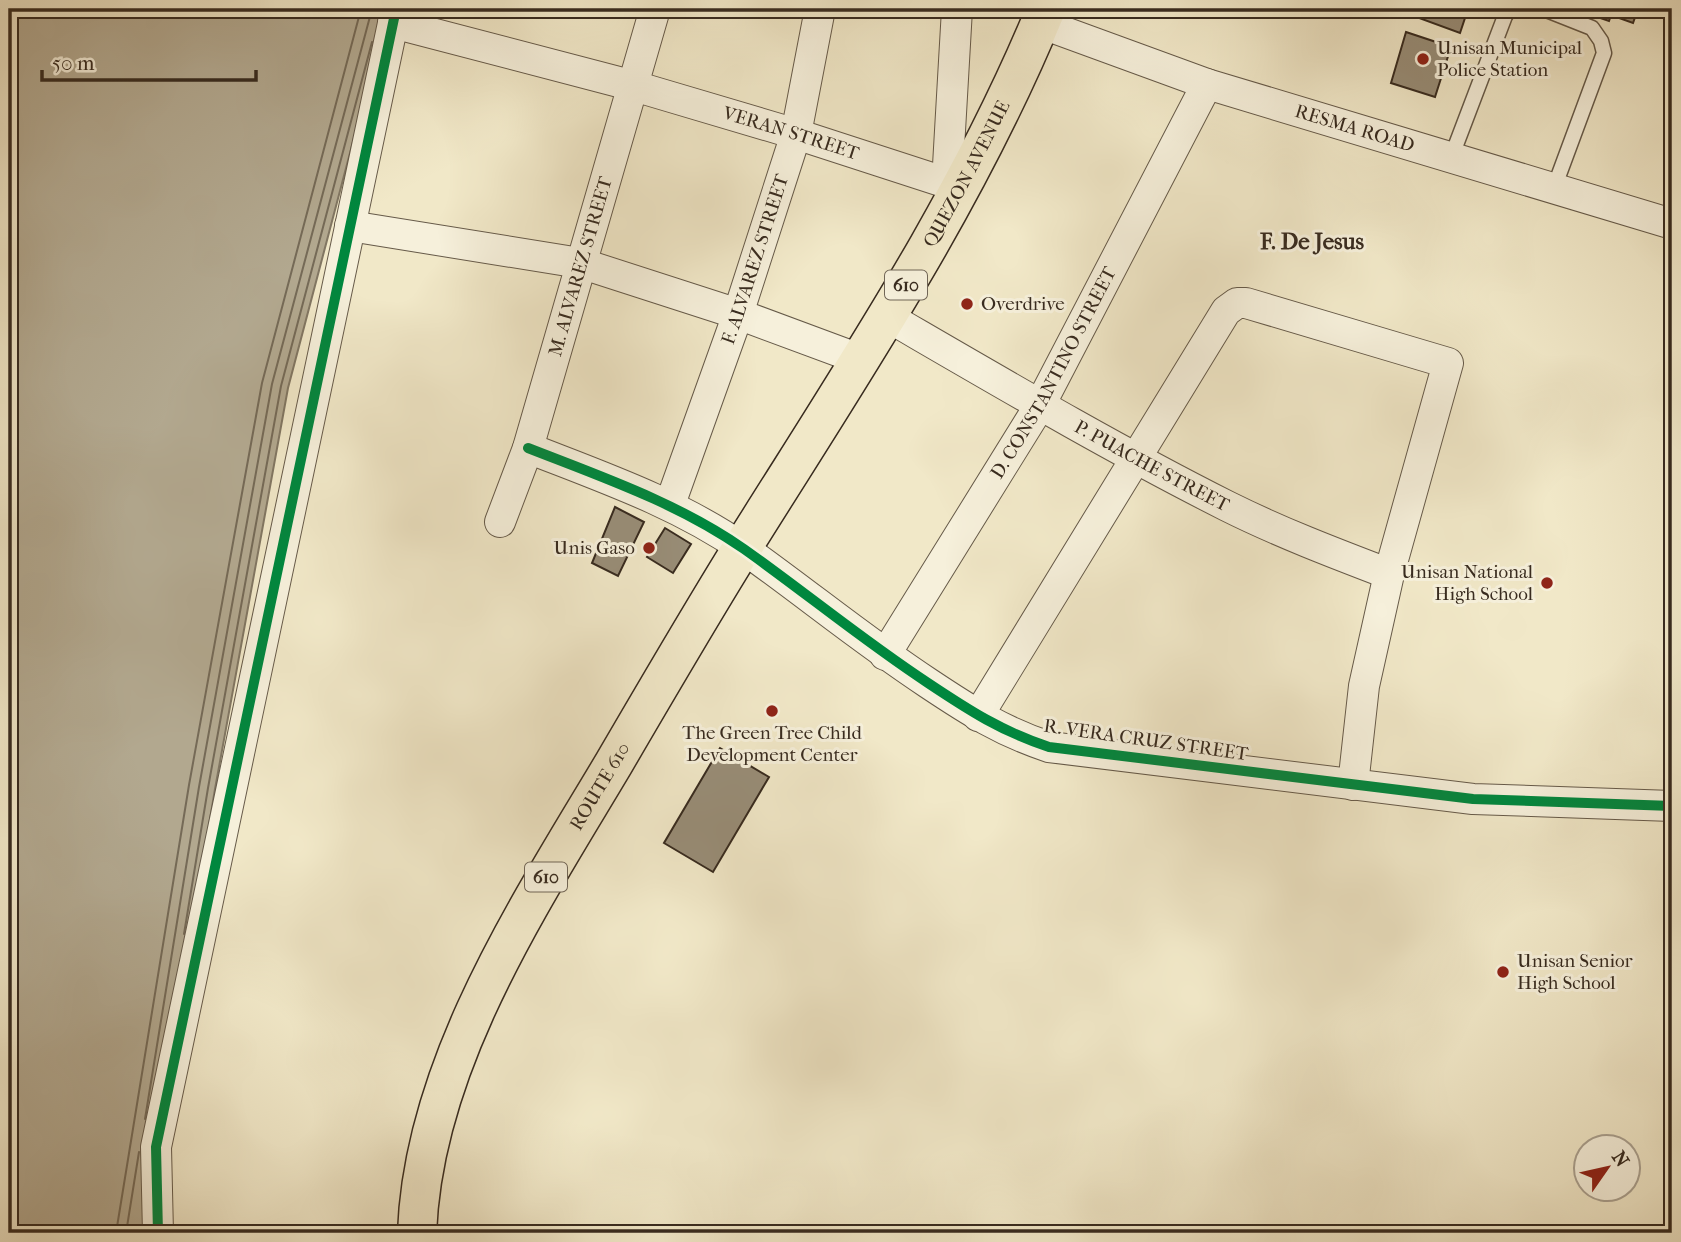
<svg xmlns="http://www.w3.org/2000/svg" width="1681" height="1242" font-family="'IM FELL French Canon',serif">
<rect width="100%" height="100%" fill="#f1e8c8"/>
<filter id="stains"><feTurbulence type="fractalNoise" baseFrequency=".00286" numOctaves="4"/><feColorMatrix values="0 0 0 0 .2 0 0 0 0 .09 0 0 0 0 .02 0 0 0 .5 -.17"/></filter>
<radialGradient id="worn" r=".72"><stop offset=".6" stop-color="#630" stop-opacity="0"/><stop offset="1" stop-color="#630" stop-opacity=".3"/></radialGradient>
<path fill="#b2a88f" stroke="#817662" stroke-width="2" d="M9,9H388L288,388L215,789L142,1233H9Z"/>
<g fill="none" stroke-linecap="round" stroke-linejoin="round">
<path stroke="#756a57" stroke-width="2" d="M184,934L208,788L281,386L372,42
M145,1119L199,787L272,384L372,9
M116,1233L189,785L262,383L361,9
M126,1233L139,1152"/>
</g>
<path fill="#988d77" stroke="#382b1f" stroke-width="2" d="M1423,9H1468L1460,33L1419,18Z
M1574,9H1613L1609,21Z
M1619,9H1638L1633,23L1616,17Z
M1406,32L1451,47L1435,97L1391,83Z
M615,507L644,522L618,576L592,563Z
M665,528L691,544L673,573L647,557Z
M720,748L769,777L713,872L664,843Z"/>
<g fill="none" stroke-linecap="round" stroke-linejoin="round">
<g stroke="#665a49" stroke-width="17">
<path id="service" d="M1544,9L1592,28L1601,41L1604,53L1554,188
M1451,158L1505,16L1510,9"/>
</g>
<g stroke="#665a49" stroke-width="32">
<g id="minor">
<path d="M957,9L947,183L961,188"/>
<path id="s1" d="M393,23L634,86L796,134L947,183"/>
<path id="s2" d="M1040,23L1207,84L1672,224"/>
<path d="M350,226L580,263L738,314L862,360"/>
<path id="s3" d="M888,317C1000,382 1112,448 1227,506C1279,532 1334,553 1389,574"/>
<path d="M528,448C602,477 678,503 744,549C806,593 864,641 928,683C970,711 1001,731 1049,747L1473,799L1672,806"/>
<path id="s4" d="M670,504L738,314L796,134L820,9"/>
<path id="s5" d="M500,522L528,448L655,9"/>
<path id="s6" d="M885,655L1040,405L1207,84"/>
<path d="M978,716L1226,311L1237,303H1246L1448,363L1389,574L1364,686L1353,785"/>
<path d="M158,1233L156,1147L396,9"/>
</g>
</g>
<g stroke="#382b1f" stroke-width="41">
<g id="primary">
<path id="s7" d="M417,1233C423,1064 530,904 614,763C656,691 698,619 742,548C852,372 967,202 1046,9"/>
</g>
</g>
<use href="#service" stroke="#f6f0db" stroke-width="14"/>
<use href="#minor" stroke="#f6f0db" stroke-width="30"/>
<use href="#primary" stroke="#f1e8c8" stroke-width="38"/>
<g stroke="#f6f0db" stroke-width="15">
<path id="cycleway" d="M528,448C602,477 678,503 744,549C806,593 864,641 928,683C970,711 1001,731 1049,747L1473,799L1672,806
M158,1233L156,1147L396,9"/>
</g>
<use href="#cycleway" stroke="#00873e" stroke-width="10"/>
</g>
<g fill="#8f2418" stroke="#f6f0db" stroke-width="2.5">
<circle cx="1423" cy="59" r="7"/>
<circle cx="967" cy="304" r="7"/>
<circle cx="649" cy="548" r="7"/>
<circle cx="1547" cy="583" r="7"/>
<circle cx="772" cy="711" r="7"/>
<circle cx="1503" cy="972" r="7"/>
</g>
<g text-anchor="middle" dominant-baseline="central" stroke-width="6" stroke-linejoin="round" paint-order="stroke">
<g fill="#f6f0db" stroke="#716657" stroke-width="2">
<rect x="885" y="270.5" width="42" height="29" rx="5"/>
<rect x="525" y="862.5" width="42" height="29" rx="5"/>
</g>
<g font-size="18" font-weight="bold" fill="#382b1f">
<text x="906" y="285">610</text>
<text x="546" y="877">610</text>
</g>
<g font-size="19" fill="#382b1f" stroke="#f6f0db" text-anchor="start">
<text x="1437" y="48">Unisan Municipal<tspan x="1437" dy="22">Police Station</tspan></text>
<text x="981" y="304">Overdrive</text>
<text x="635" y="548" text-anchor="end">Unis Gaso</text>
<text x="1533" y="572" text-anchor="end">Unisan National<tspan x="1533" dy="22">High School</tspan></text>
<text x="772" y="733" text-anchor="middle">The Green Tree Child<tspan x="772" dy="22">Development Center</tspan></text>
<text x="1517" y="961">Unisan Senior<tspan x="1517" dy="22">High School</tspan></text>
</g>
<g font-size="19" fill="#382b1f" stroke="#f6f0db">
<text stroke="none"><textPath href="#s2" startOffset="332">RESMA ROAD</textPath></text>
<text stroke="none"><textPath href="#s1" startOffset="413">VERAN STREET</textPath></text>
<text stroke="none"><textPath href="#s7" startOffset="1202">QUEZON AVENUE</textPath></text>
<text stroke="none"><textPath href="#s4" startOffset="259">F. ALVAREZ STREET</textPath></text>
<text stroke="none"><textPath href="#s5" startOffset="268">M. ALVAREZ STREET</textPath></text>
<text stroke="none"><textPath href="#s6" startOffset="329">D. CONSTANTINO STREET</textPath></text>
<text stroke="none"><textPath href="#s3" startOffset="303">P. PUACHE STREET</textPath></text>
<text transform="translate(1146 740) rotate(8)">R. VERA CRUZ STREET</text>
<text stroke="none"><textPath href="#s7" startOffset="488">ROUTE 610</textPath></text>
</g>
<g font-size="23" font-weight="bold" fill="#382b1f" stroke="#f6f0db">
<text x="1312" y="241">F. De Jesus</text>
</g>
</g>
<rect width="1681" height="1242" fill="none" stroke="#f1e8c8" stroke-width="35"/>
<rect x="10" y="10" width="1660" height="1221" fill="none" stroke="#382b1f" stroke-width="3.5"/>
<rect x="18" y="18" width="1646" height="1207" fill="none" stroke="#382b1f" stroke-width="2"/>
<g transform="translate(1607 1168) rotate(56)"><circle r="33" fill="#f6f0db" stroke="#aaa190" stroke-width="2"/>
<path d="M0-5L12 26L0 18L-12 26Z" fill="#8f2418"/>
<text y="-10" font-size="19" font-weight="bold" text-anchor="middle" fill="#382b1f">N</text>
</g>
<path d="M42 70v10h214v-10" fill="none" stroke="#382b1f" stroke-width="3.5"/>
<text x="52" y="70" font-size="21" fill="#382b1f" stroke="#f6f0db" stroke-width="5" paint-order="stroke">50 m</text>
<rect width="100%" height="100%" filter="url(#stains)"/>
<rect width="100%" height="100%" fill="url(#worn)"/>
</svg>
